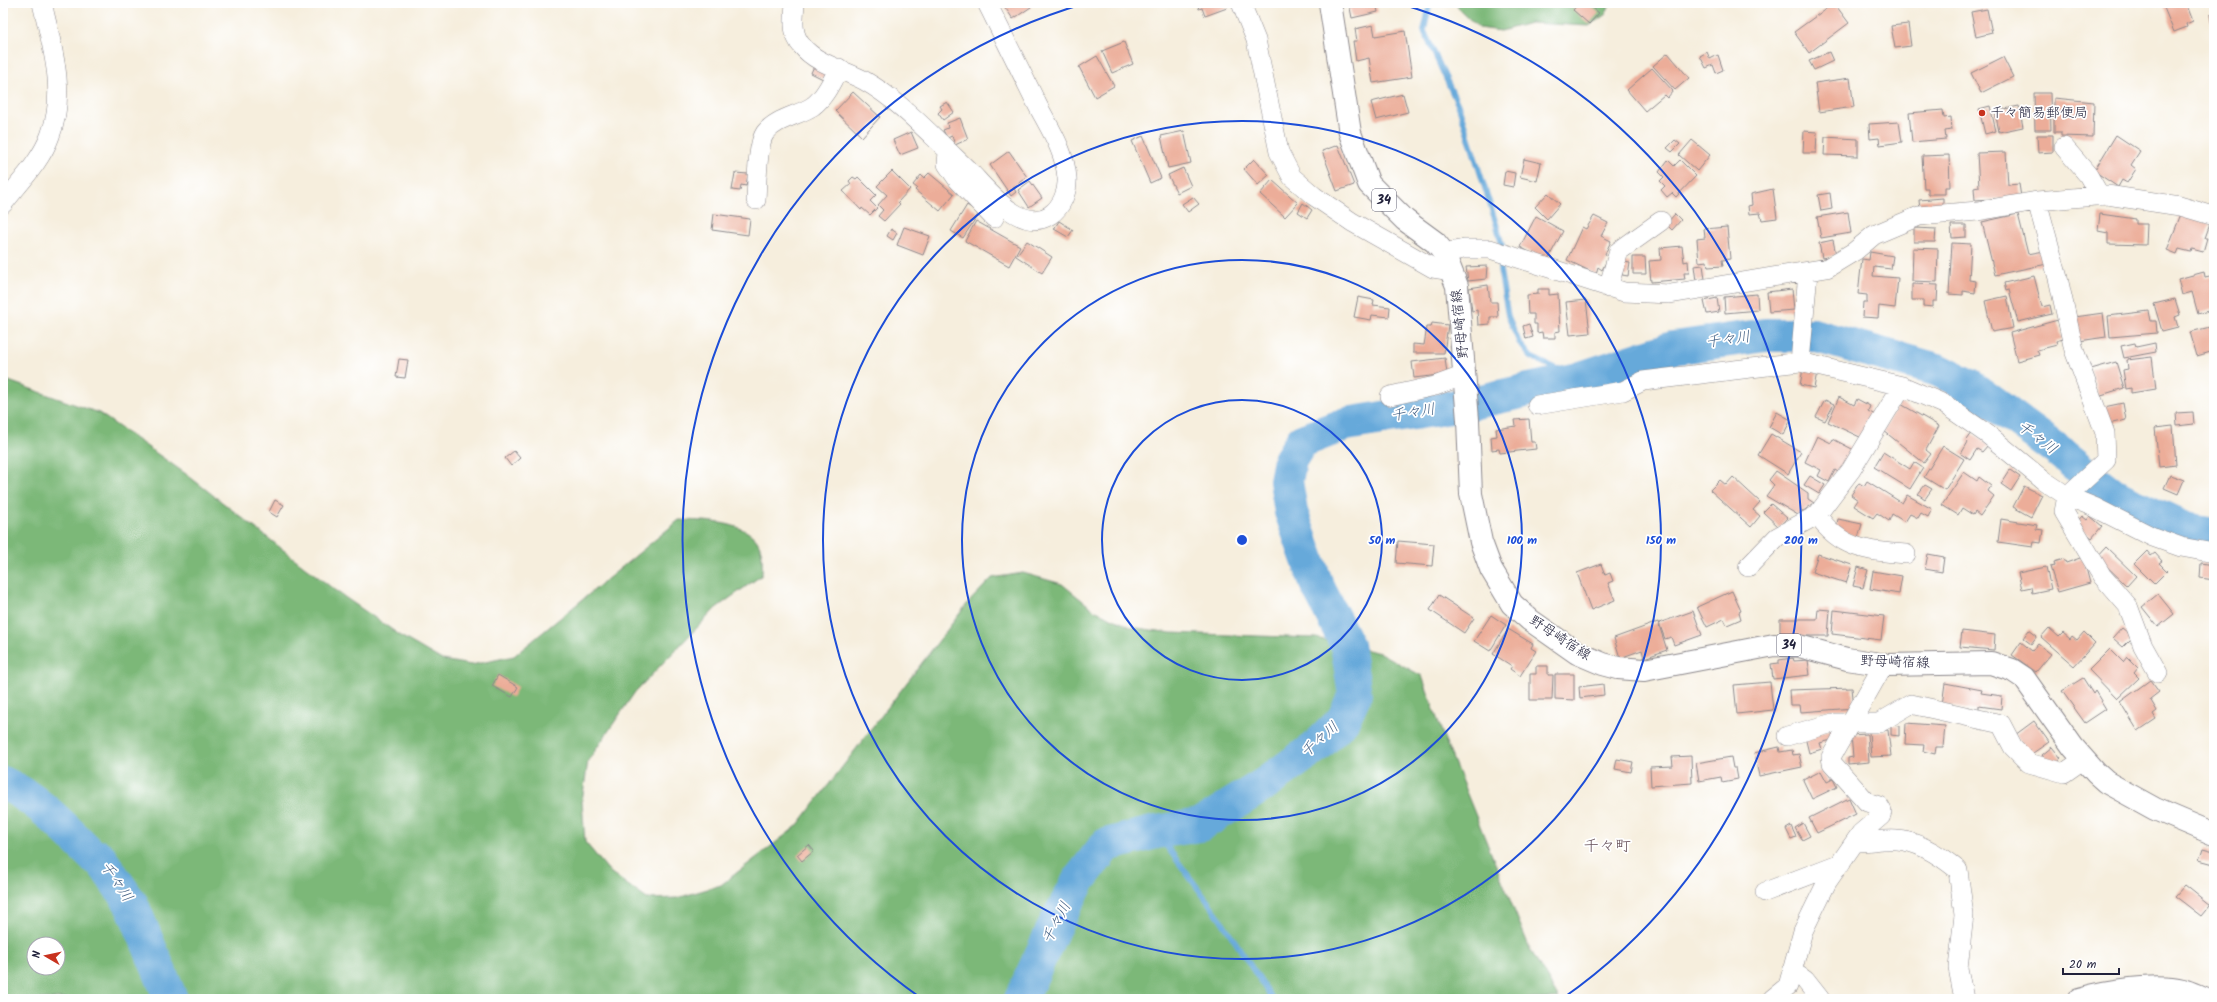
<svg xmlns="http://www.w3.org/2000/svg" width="2217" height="1002" font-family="Kalam,'Klee One',sans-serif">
<rect width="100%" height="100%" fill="#fff"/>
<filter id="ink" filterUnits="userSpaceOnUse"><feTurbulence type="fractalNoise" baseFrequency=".025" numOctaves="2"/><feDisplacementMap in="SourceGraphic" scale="8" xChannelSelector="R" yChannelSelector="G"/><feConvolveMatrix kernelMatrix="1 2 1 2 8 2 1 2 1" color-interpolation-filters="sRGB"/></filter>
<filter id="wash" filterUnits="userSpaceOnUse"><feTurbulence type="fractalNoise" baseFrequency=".012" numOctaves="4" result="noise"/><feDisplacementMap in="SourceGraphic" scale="16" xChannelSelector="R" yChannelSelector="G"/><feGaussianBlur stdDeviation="0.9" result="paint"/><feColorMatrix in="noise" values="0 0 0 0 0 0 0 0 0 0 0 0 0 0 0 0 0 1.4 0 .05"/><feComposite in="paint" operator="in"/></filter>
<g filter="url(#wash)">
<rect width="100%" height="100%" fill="#f6eedd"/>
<path fill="#7cb878" stroke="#4f6d5a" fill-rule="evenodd" d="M1456,3H1610L1606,14L1589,26L1530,23L1501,31L1479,28L1460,10Z
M3,379L99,413L186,474L336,591L404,638L442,660L471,665L514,656L679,520C703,521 754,520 761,550C763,558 762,567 762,575L716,608L635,692L588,761L582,801L585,842L610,872L647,899L677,898L721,885L797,826L967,604L992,578L1023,573L1062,584L1094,610L1131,627L1171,633L1316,638L1380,653L1422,676L1443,735L1530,949L1559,999H3ZM34,944H58V968H34Z"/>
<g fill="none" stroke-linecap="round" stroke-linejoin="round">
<path stroke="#66a9da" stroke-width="5.5" d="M1430,3L1424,31L1459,107L1496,223L1502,245L1500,270L1508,316L1519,342L1531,357L1578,379
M1156,832L1220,918L1272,999"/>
<path stroke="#66a9da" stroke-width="34" d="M3,783C39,799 66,830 94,857H99L132,905L171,999
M1021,999L1054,927L1079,880L1106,845L1156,832L1200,825L1265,784L1317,746L1343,720L1355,694L1347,645L1317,585L1291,512L1286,481L1290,460L1302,441L1346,424L1463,405L1578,379L1673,348L1766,335H1813L1938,370L1970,386L2056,449L2113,495L2191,531L2214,535"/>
</g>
<g id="blocks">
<path fill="#ecad99" d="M1002,3H1029L1031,7L1013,19Z
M1197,3H1225L1227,8L1205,16L1202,8L1199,9Z
M1349,3H1376L1378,12L1352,18Z
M1579,3H1587L1599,13L1589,24L1573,10Z
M1834,3L1849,23L1809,53L1794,32Z
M2162,3H2186L2193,21L2186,24L2187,27L2174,32Z
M1987,9L1992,33L1976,37L1971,12Z
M2214,14V32H2213L2210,15Z
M1908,24L1911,46L1895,48L1891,26Z
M1373,25L1375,36L1405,31L1412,77L1373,83L1369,58L1356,61L1353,41H1357L1355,29Z
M1124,42L1133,64L1112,73L1102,51Z
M1707,52L1710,59L1718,55L1723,70L1716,73L1713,65L1706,68L1700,56Z
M1829,52L1833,61L1814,70L1809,61Z
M1668,53L1689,78L1675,90L1653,66Z
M1097,56L1114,86L1095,97L1079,67Z
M2003,57L2013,77L1981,93L1971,73Z
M814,66L826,73L823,79L811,73Z
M1652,68L1673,91L1667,98L1664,95L1645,111L1627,90Z
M1850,78L1854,107L1819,112L1815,83Z
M853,92L880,117L862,137L835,111Z
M2034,93H2050L2051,130H2035Z
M1403,94L1408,112L1376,120L1371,102Z
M2054,98L2094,102L2093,137L2061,136V132H2054Z
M947,102L954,112L943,120L938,113L942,109L940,106Z
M1990,106L1996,131L1985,134L1979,109Z
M2019,106L2023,127L1999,132L1995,111Z
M1943,110L1944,118L1951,117L1952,130L1945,131L1946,139L1912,142L1909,113Z
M960,118L968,139L955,145L952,136L947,138L943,130L948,128L947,123Z
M1899,122L1902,142L1880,145L1879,138L1870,139L1869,124Z
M1184,131L1191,163L1168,168L1161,136Z
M1804,131L1817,132L1816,153H1803Z
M911,132L918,148L900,155L893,140Z
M2037,135H2053V152L2038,153Z
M2116,135L2140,151L2131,165L2136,169L2127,183L2122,180L2118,187L2094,171Z
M1143,136L1161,178L1150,183L1132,141Z
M1825,137L1858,139V156L1824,155Z
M1675,140L1680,144L1672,152L1667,148Z
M1692,140L1710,155L1697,171L1679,155Z
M1338,145L1354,185L1337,191L1322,151Z
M1009,151L1027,177L1013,187L1016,192L1011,196L990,165Z
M2006,152L2008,185L2019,184L2021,197L1975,200L1974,188L1979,187L1977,153Z
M1949,155L1950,187H1945V194H1928V188H1924L1922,156Z
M1254,159L1269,175L1258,185L1244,169Z
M1524,159L1541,163L1537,181L1520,177Z
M1668,160L1674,166L1680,160L1696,176L1676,197L1672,193L1667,197L1661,190L1665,186L1660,181L1664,177L1659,172Z
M1183,168L1191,186L1177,193L1168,175Z
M892,171L910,189L898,202L900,204L884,221L878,216L883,210L878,205L887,195L877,186Z
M1505,171L1515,173L1513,187L1503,185Z
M735,173L748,174L746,186L741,185L740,191L732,190Z
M929,173L954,194L940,211L915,190L917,188L913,185L921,175L924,178Z
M853,177L856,179L858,177L876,195L870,201L877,208L870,215L862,208L861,210L843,191L851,184L849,181Z
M1272,180L1298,203L1285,217L1260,194Z
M1030,181L1042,198L1029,207L1018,190Z
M1773,189L1777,218L1762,220L1760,213L1749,214L1748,206L1752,205L1751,194Z
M1548,193L1560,204L1547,219L1535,207Z
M1830,193L1832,209L1821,211L1818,195Z
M1193,197L1199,204L1188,212L1182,204Z
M1943,198V208L1920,210L1919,200Z
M1303,203L1312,210L1307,218L1298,212Z
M967,205L979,213L963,238L951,231Z
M1848,212L1851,233L1821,238L1817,217Z
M714,214L750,219L748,235L712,230Z
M1675,214L1681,220L1672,230L1666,224Z
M2018,214L2028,254L2044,251L2047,264L1995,275L1982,222Z
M2100,214L2136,219V224H2147L2146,245L2108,244V233L2098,231Z
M2181,214L2210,224L2205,238H2207L2203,252L2192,249L2191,252L2179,249L2177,254L2167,250Z
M1536,216L1563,231L1547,261L1520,247Z
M1594,216L1608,223L1601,236L1611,241L1605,254L1609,256L1602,270L1598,267L1596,274L1567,260L1582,227L1586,229Z
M976,221L1020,246L1009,266L965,241Z
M1059,221L1073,230L1068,237L1054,229Z
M1951,225H1966V237L1952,238Z
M904,227L930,236L923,255L897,245Z
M1727,227L1730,259L1722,260L1723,266L1708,267L1707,261L1699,262L1697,239L1705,238L1704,229Z
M1914,228L1936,229L1935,242H1914Z
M891,229L897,233L893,240L887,236Z
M1833,240L1836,255L1822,258L1819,243Z
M1027,241L1052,257L1042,273L1016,256Z
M1952,243L1971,244L1969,280L1976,281L1975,293L1963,291V295L1949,294Z
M1682,246L1684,262L1688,261L1689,273H1684L1685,279L1651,282L1649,261L1661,260L1660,248Z
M1913,248L1938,249L1937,282L1912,281Z
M1870,252L1893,256L1891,269L1874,267L1873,276L1898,278L1895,308L1879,306L1878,318L1862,317L1863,302H1867V295L1858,294L1862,259L1869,260Z
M1633,257H1645L1646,274H1633Z
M1624,262L1630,263L1628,276L1622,275Z
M1703,265L1705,279L1696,281L1694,266Z
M1487,266L1486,279L1468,281L1466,267Z
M2204,272L2205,278L2214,276V309L2198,314L2192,292L2182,295L2178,279Z
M2034,276L2042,307L2050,305L2052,314L2018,322L2009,290L2006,291L2004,283Z
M1912,284L1938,285L1937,301H1933V307L1923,306V300H1912Z
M1488,285L1490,302H1497L1498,317H1490V324L1478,325L1477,310L1472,311L1469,288Z
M1538,289H1549V295L1558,294L1560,331L1555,332V338H1543L1542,332L1537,333V324H1534V314H1528L1527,295L1538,294Z
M1792,289L1794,310L1769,312L1767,292Z
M1757,294L1758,310L1725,313L1724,297Z
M2007,296L2013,328L1992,332L1985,301Z
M1358,297L1374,300L1373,305L1390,307L1389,317L1372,315L1371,320L1354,317Z
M1717,298L1719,312L1707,314L1704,301Z
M2175,299L2180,315L2175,317L2178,327L2162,331L2154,304Z
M1586,300L1590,333L1570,335L1566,302Z
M2149,311L2151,321H2156L2157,333L2110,337L2108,316Z
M2103,313L2106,337L2079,341L2075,317Z
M2058,320L2062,339L2056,341L2057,345L2037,350L2039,355L2017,361L2010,333Z
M1432,323L1448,325L1444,353H1413V344L1424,345L1427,327H1431Z
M1529,324L1533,337L1526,339L1523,326Z
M2214,326V351L2197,356L2190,332Z
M2135,343L2136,347L2155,343L2156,352L2124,358L2121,346Z
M2152,357L2156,389L2131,393V388L2126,389L2123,370L2128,369L2127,360Z
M1445,358L1447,374L1414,378L1412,362Z
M399,359L408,360L405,378L396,377Z
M2116,362L2124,388L2098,396L2091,369Z
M1803,369L1817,372L1814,388L1800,385Z
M1839,397L1854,405L1857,399L1870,406L1868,411L1875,415L1864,439L1828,422Z
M1825,400L1834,404L1825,421L1816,417Z
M1899,403L1939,426L1926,450L1931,454L1924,463L1884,431Z
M2123,403L2126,420L2108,424L2104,407Z
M1777,412L1791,420L1783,435L1769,427Z
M2193,412L2194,424L2177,426L2176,413Z
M1529,419L1531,442H1535L1536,449L1500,453L1499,449L1492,450L1491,437L1497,436L1496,429L1516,426L1515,420Z
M2173,426L2176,465L2159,467L2155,428Z
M1971,433L1988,445L1982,452L1977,449L1970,460L1961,454L1968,442L1966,440Z
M1771,434L1801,452L1788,474L1758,455Z
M1817,436L1831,443L1833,439L1854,450L1841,474L1835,470L1829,482L1818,476L1821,470L1805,462Z
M1943,446L1964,459L1945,490L1924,477Z
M514,451L520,458L511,466L505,458Z
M1883,452L1910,469L1914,462L1923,468L1910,489L1874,467Z
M2010,470L2020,477L2011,491L2001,484Z
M1776,471L1808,493V499L1814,503L1798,515L1766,496L1774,485L1769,480Z
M1964,472L1977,481L1979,477L1991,486L1988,491L1994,496L1980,516L1975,512L1973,515L1962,508L1958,515L1942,505Z
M2170,475L2184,480L2178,494L2164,488Z
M1810,476L1825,485L1819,494L1804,485Z
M1733,477L1760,502L1753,510L1760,516L1751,527L1710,490L1720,480L1726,485Z
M1867,481L1902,503L1907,495L1932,509L1928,517L1921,513L1918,518L1910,514L1905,522L1892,514L1889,521L1877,513L1873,518L1854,506L1858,500L1851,495L1859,483L1864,486Z
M1925,485L1932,489L1925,499L1918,494Z
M2024,486L2042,495L2031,517L2013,507Z
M275,500L284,505L277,517L269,512Z
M1771,504L1787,518L1779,527L1763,512Z
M2082,516L2087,520L2090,516L2102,526L2092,538L2080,528L2077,522Z
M1838,519L1862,524L1858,538L1836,529Z
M2001,519L2037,525L2036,529L2043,530L2041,543L2034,542L2033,547L1998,542Z
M1398,541L1434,544L1432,566L1396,563Z
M2106,547L2136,576L2127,586L2097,557Z
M2147,551L2151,556L2155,553L2162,561L2159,563L2167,571L2154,584L2134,564Z
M1818,554L1852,565L1846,583L1812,572Z
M1928,554L1944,557L1942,572L1925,569Z
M2083,557L2090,583L2058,592L2050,567L2055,566L2054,562L2064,559L2066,563Z
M2201,563L2214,565V580L2200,578Z
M1601,564L1605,575L1610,573L1613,581L1608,583L1615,600L1591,610L1577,573Z
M1858,567L1868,570L1863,588L1853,586Z
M2046,567L2051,589L2032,593L2031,587L2022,589L2018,573Z
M1873,571L1902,576L1899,594L1870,589Z
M1732,591L1741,611L1739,612L1741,619L1727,625L1724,619L1707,627L1697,607Z
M2158,594L2174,614L2158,627L2142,607Z
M1439,595L1474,618L1464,633L1430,610Z
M1818,609L1830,610L1828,636H1780V619H1817Z
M1834,610L1884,616L1881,640L1832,634Z
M1693,611L1702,635L1674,645L1671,637L1665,639L1659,623Z
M1491,615L1506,625L1490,651L1474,641Z
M1658,622L1667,650L1644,658L1642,650L1620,658L1614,638Z
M2049,628L2059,637L2063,633L2070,639L2072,636L2077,640L2084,632L2095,643L2074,666L2041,637Z
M2122,628L2133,637L2123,647L2113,638Z
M1508,629L1533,644L1531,648L1536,651L1520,676L1510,669L1512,666L1493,654Z
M2029,630L2037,636L2031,644L2023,638Z
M1962,631L1995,635L1994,650L1960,647Z
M2021,642L2032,651L2038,644L2051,654L2036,672L2012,655Z
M2110,649L2123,662L2127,657L2138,668L2134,673L2139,678L2117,699L2089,670Z
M1793,658L1794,661L1808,660L1810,675L1773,679L1771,664L1779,663V660Z
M1536,666H1548V675H1553L1552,700H1530V674H1536Z
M1555,674H1574V700L1555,699Z
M498,675L518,687L512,697L492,686Z
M2083,678L2093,694L2095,691L2106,709L2085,723L2062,691Z
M2150,680L2159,692L2150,699L2157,711L2153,714L2156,719L2138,731L2120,702Z
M1770,682L1773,710L1737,714L1734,685Z
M1945,683L1982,690L1981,693L2002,696L2001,709L1979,706V711L1942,705Z
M1603,684L1604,695L1580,698L1579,687Z
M1852,688L1854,708L1801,712L1800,705H1790L1789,690Z
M2034,721L2049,742L2030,755L2015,735Z
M1906,723L1945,726L1943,747H1936L1935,754L1923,751L1924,745L1905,744Z
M1891,725L1899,726V736L1891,735Z
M1836,728L1839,738L1820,743L1822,749L1809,753L1805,737Z
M1888,730L1891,756L1871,757L1869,732Z
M1867,734L1869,762L1848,764V758L1853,757L1851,735Z
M1779,747L1780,752L1792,750L1793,755L1799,754L1802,767L1759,776L1754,753Z
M2052,747L2061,758L2051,767L2042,755Z
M1691,756L1692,783L1651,786L1650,767L1673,766L1672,757Z
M1731,757L1733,768H1736L1738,779L1722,782L1721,777L1699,781L1696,763Z
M1617,759L1633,762L1631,772L1615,769Z
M1821,771L1827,782L1833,779L1837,787L1812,799L1803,780Z
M1849,798L1856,814L1817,833L1809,818Z
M1803,823L1810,836L1802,840L1795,828Z
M1791,826L1796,837L1791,839L1786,829Z
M809,845L814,851L802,861L797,855Z
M2203,848L2214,851V864L2199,860Z
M2185,885L2210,905L2201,916L2175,896Z"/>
</g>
</g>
<g filter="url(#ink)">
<use href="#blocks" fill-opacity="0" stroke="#8c888c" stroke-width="1"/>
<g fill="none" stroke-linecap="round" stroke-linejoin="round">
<g stroke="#8c888c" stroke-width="20">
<path id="street" d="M795,3C794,18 791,34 802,46C816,64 845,70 865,81C893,97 916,120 939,142C950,153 961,163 972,174C988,191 1022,234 1050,215C1062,207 1068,191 1067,178C1065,151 1050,129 1038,106C1021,71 1004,37 987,3
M1241,3L1256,40L1279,152L1292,177L1314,196L1352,222L1433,268L1452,271
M2064,147L2088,175L2100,196
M948,152L947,164L958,180L994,218
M756,200C757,185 757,144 765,133C776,118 798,116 813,106C825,97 832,81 839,68
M2037,201L2058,278L2074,350L2105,433L2106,460L2067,496L2064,512L2102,576L2128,606L2143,646L2158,673
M3,204C19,183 41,161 50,136C67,93 52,46 42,3
M1444,253L1464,249H1490L1624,292L1670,294L1827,268L1855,251L1874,235L1919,216L1978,211L2037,201L2107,195L2180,206L2214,216
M1808,273L1800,362L1902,386L1944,404L1987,434L2043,480L2067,496L2094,507L2153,537L2181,547L2214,553
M1608,288L1619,251L1661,221
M1390,396L1435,386L1465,375
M1537,405L1623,391L1643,381L1800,362
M1817,515C1840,549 1867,551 1906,554
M1748,567L1777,537L1817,515L1851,470L1902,386
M1787,736L1833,723H1879L1911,704L2001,724L2013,747L2029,763L2064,773L2084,759
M1856,842C1869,842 1883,839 1897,840C1918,841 1942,857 1958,870L1964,915L1958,968L1964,999
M1765,892L1841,863
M1792,971L1805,980L1820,999
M1772,999L1788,986L1803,931L1827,882L1861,833L1881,816L1882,811L1879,806L1867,802L1832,763L1831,757L1884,664"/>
</g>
<g stroke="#8c888c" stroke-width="24">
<path id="primary" d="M1330,3L1350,133L1369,184L1405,220L1435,242L1444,253L1457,286L1468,420L1471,494L1481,542L1491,569L1512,604L1530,620L1577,653L1603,664L1618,668L1644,670L1774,645L1799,646L1847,659L1887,665L1991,663L2012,670L2024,678L2073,747L2096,773L2106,782L2155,809L2214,834
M2079,999C2105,991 2156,983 2183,990C2190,992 2198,996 2206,999"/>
</g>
<use href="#street" stroke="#fff" stroke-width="19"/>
<use href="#primary" stroke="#fff" stroke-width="22"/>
</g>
</g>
<g fill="none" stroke="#1d4ed8" stroke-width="2">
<circle cx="1242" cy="540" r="140"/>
<circle cx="1242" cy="540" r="280"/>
<circle cx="1242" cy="540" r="419"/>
<path d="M921 998A559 559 0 0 1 1083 4M1401 4A559 559 0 0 1 1563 998"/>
</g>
<circle fill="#c8321e" stroke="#fff" stroke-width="1.5" cx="1982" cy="113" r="4"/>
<g text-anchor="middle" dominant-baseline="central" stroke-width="3.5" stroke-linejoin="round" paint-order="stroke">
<g fill="#fff" stroke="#646476" stroke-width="1">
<rect x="1372" y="189" width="24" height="22" rx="3"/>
<rect x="1777" y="634" width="24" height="22" rx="3"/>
</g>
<g font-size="13" font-weight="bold" fill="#22223b">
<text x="1384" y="200">34</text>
<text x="1789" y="645">34</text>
</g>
<g font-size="14" fill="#22223b" stroke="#fff" text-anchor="start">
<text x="1990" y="113">千々簡易郵便局</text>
</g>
<g font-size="14" fill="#22223b" stroke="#fff">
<text transform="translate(1460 324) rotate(-96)">野母崎宿線</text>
<text transform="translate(1560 638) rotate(33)">野母崎宿線</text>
<text transform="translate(1895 662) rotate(2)">野母崎宿線</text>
</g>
<g font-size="15" font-style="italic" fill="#415f83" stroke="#fff">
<text transform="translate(1728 340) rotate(-8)">千々川</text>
<text transform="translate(1413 413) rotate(-9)">千々川</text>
<text transform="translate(2037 438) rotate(37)">千々川</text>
<text transform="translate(1320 740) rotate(-42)">千々川</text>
<text transform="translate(116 882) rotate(56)">千々川</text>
<text transform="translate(1057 923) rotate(-63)">千々川</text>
</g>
<g font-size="16" fill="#69535c" stroke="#fff">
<text x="1607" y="846">千々町</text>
</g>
</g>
<circle cx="1242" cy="540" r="6" fill="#1d4ed8" stroke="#fff" stroke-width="2"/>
<g font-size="12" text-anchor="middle" font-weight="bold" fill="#1d4ed8" stroke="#fff" stroke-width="3.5" stroke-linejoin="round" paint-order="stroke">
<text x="1382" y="544">50 m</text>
<text x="1522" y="544">100 m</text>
<text x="1661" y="544">150 m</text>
<text x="1801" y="544">200 m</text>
</g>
<rect width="2217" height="1002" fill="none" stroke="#fff" stroke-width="16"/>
<g transform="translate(46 956) rotate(279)"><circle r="19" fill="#ffffff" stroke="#a7a7b1"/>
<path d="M0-3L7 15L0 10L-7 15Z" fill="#c8321e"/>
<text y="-6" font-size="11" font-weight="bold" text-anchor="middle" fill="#22223b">N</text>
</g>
<path d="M2063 968v6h56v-6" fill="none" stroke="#22223b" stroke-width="2"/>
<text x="2069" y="968" font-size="12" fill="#22223b" stroke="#ffffff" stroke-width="3" paint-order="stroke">20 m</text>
</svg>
